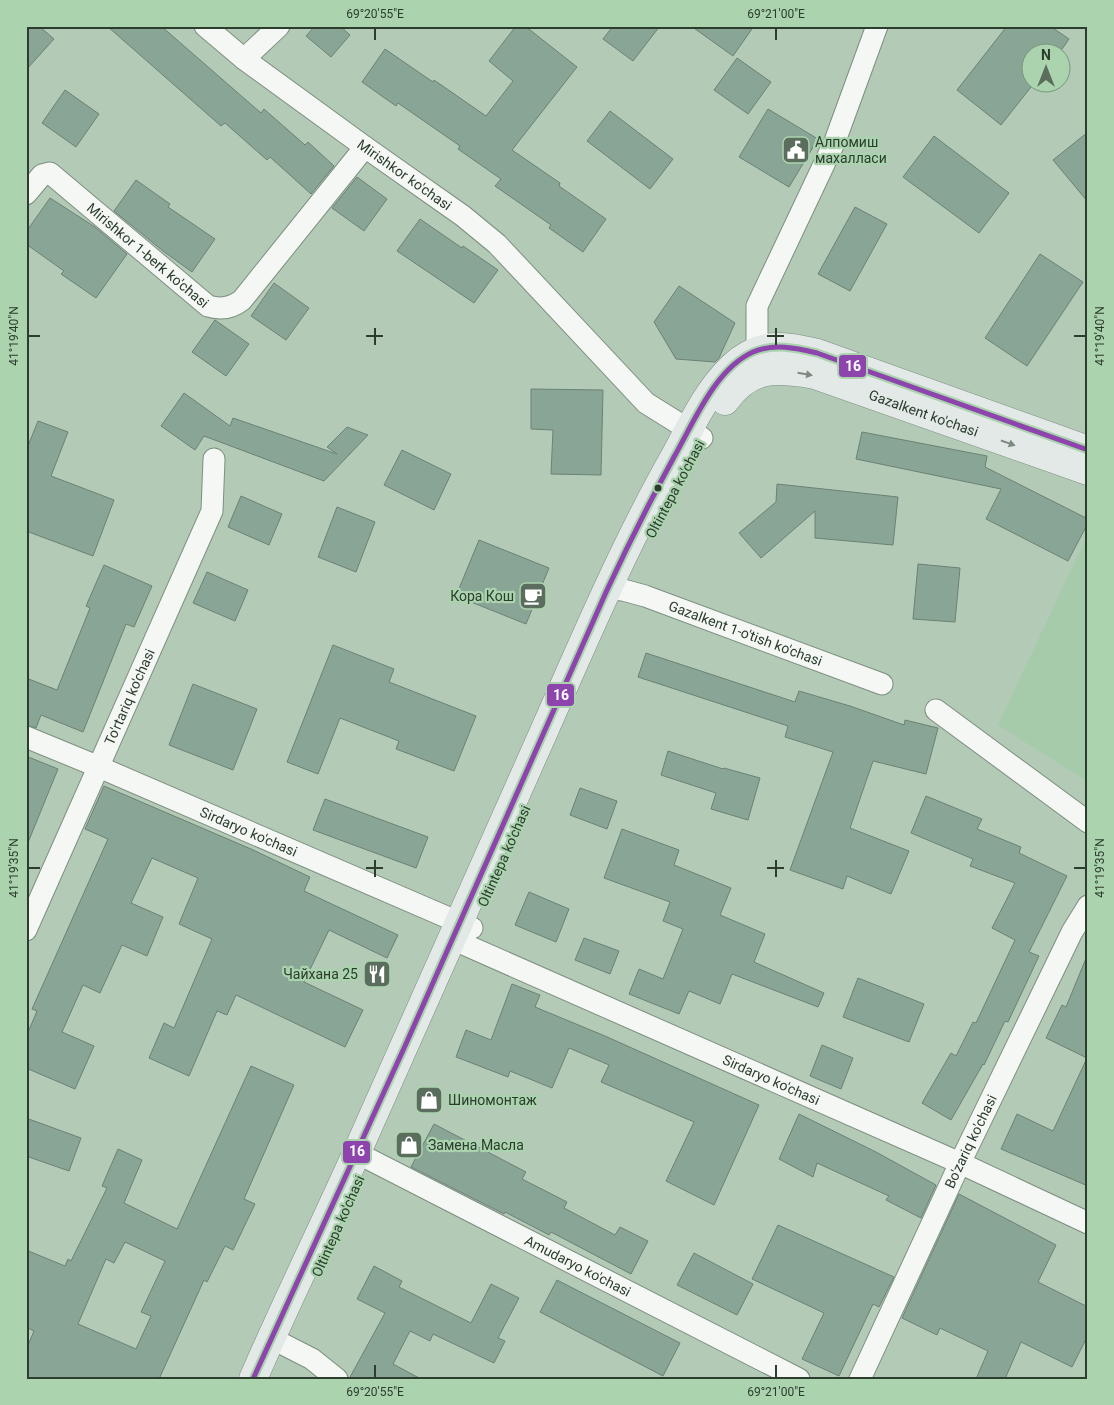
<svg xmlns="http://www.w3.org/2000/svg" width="1114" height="1405" font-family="Roboto,sans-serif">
<rect width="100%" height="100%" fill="#b3cab6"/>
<path fill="#a6cbaa" d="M1088,534V782L998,725Z"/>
<path fill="#88a596" stroke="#6c8175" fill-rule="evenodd" d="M26,26H39L54,39L26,70Z
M107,26H161L261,113L264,109L305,145L308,142L334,166L311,194L270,157L267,160L225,123L221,126Z
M315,26H340L350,35L331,57L306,36Z
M516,26H525L577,67L512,150L560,183L559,186L606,219L583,252L549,228L551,225L495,186L501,179L458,149L460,146L398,103L396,106L362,82L385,49L433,82L434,80L486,116L513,81L489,61Z
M613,26H660L633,61L603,39Z
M691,26H754L733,56Z
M1007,26H1050L1069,39L1060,52H1032V82H1035L1001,125L957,90Z
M737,58L771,82L748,114L714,90Z
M65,90L99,114L76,147L42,123Z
M768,109L818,139L789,187L739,157Z
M610,111L673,159L650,189L587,141Z
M1088,132V202L1053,160Z
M934,136L1009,193L979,233L903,177Z
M357,177L387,199L364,231L332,208Z
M136,180L170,204L168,207L215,239L192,272L163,251L114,211Z
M50,198L95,227L127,254L96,298L61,274L64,271L26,244V232Z
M855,207L887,224L850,291L818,274Z
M420,219L462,248L463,246L498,270L474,303L397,251Z
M1040,254L1083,282L1027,366L985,338Z
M274,283L309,308L286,340L251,316Z
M679,286L735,323L719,358L715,362L676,359L654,322Z
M215,320L249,344L226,376L192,352Z
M531,389L603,390L601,475L551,474L553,430L531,429Z
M184,393L230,426L233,418L337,454L327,447L347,427L368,435L324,481L204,436L195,450L161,426Z
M38,421L68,432L51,476L114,500L93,556L26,531V451Z
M862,432L987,456L985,467L1088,519V523L1068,561L986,519L1001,489L856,459Z
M402,450L451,474L434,510L384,485Z
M777,484L898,497L893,545L815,538V511L761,558L739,533L776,502Z
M241,496L282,514L269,545L228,527Z
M337,507L375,522L356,572L318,557Z
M479,540L549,568L526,624L456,596Z
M918,564L960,568L955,622L913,619Z
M104,565L152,586L134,627L126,624L83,732L41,715L36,728L26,725V678L57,690L90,608L86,606Z
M207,572L248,590L235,621L193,603Z
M333,645L394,669L389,682L476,716L454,771L396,749L399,741L340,718L318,774L287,762Z
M646,653L795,702L799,691L850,706L904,725L905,720L938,728L926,774L873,761L850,828L909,851L891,894L847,876L843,889L790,870L833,752L785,737L788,726L638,677Z
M193,684L257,709L233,770L169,745Z
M668,751L723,769L724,768L760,778L748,820L711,809L716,793L661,775Z
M26,756L58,769L27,845H26Z
M104,786L251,849L310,877L304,891L398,935L387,958L329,930L304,982L363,1010L345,1047L236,995L227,1015L217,1011L189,1076L149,1058L164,1023L174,1028L212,939L179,924L198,878L152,858L131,903L163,917L147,956L122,945L100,993L83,985L62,1032L94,1046L75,1089L26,1068V1037L37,1011L32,1009L108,839L85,829Z
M580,788L617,801L607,829L570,815Z
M926,796L982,819L977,829L1021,847L1019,853L1067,876L1029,952L1039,956L1008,1022L1005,1021L984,1065L983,1064L951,1120L922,1103L951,1053L956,1056L973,1022L976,1023L1015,940L992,928L1015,883L970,866L973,859L911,833Z
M325,799L428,837L416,868L313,830Z
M622,829L679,850L674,865L731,888L720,915L765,934L754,962L824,993L818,1007L732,974L720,1004L689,991L679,1014L629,994L639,969L663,979L683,929L663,921L670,902L604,878Z
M529,892L569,909L556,942L515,925Z
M584,938L619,951L610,974L575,960Z
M1087,956H1088V1186L1001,1149L1017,1114L1053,1131L1087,1058L1046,1038L1062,1005L1066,1007Z
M858,978L924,1004L909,1042L843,1017Z
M512,984L540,995L535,1007L605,1036L759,1105L714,1205L666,1181L694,1122L601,1082L609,1065L569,1048L552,1088L510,1071L508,1077L456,1057L466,1030L491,1040Z
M822,1045L853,1058L841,1089L810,1076Z
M251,1066L294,1085L244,1199L255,1204L233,1250L225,1246L207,1282L204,1280L159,1379H26V1350L34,1331L26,1327V1250L65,1266L68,1259L71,1261L107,1188L102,1186L118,1149L142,1160L124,1203L177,1229ZM125,1242L165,1261L141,1312L151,1316L136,1349L78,1324L106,1259L114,1263Z
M799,1114L876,1152L936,1185L921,1218L886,1200L889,1196L817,1163L813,1177L779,1159Z
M26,1118L81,1138L69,1171L26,1156Z
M434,1124L526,1172L522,1179L567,1202L564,1208L615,1235L620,1227L648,1241L631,1274L551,1232L549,1235L505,1212L504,1214L411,1167Z
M959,1194L1056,1245L1038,1282L1088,1307V1335L1072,1367L1021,1342L1005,1379H976L988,1351L940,1328L937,1335L902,1318Z
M778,1225L894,1277L879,1307L873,1304L839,1376L802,1359L824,1313L752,1279Z
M694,1253L753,1284L737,1315L677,1285Z
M374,1266L402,1281L399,1287L471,1323L491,1284L519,1298L498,1338L505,1341L494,1363L433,1334L430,1341L410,1331L393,1364L421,1379H349L385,1313L357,1299Z
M557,1280L680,1343L663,1376L540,1312Z"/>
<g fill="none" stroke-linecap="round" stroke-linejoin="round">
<g stroke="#7d8f80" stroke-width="23">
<g id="street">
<path id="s1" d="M205,26L244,59L365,147L463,216L497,244L646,403L702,438"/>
<path d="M244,59L279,26"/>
<path id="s2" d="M26,194L42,175L50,173L208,306C221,310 232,308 242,300L365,147"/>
<path d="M757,366V306L835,141L877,26"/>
<path id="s3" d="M607,589L623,590L645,596L882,684"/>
<path d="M936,710L1088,822"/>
<path id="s4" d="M26,737L99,767L472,928"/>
<path id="s5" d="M26,930L212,511L214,459"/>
<path id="s6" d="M452,939L960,1163L1088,1223"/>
<path id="s7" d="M357,1153L799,1379"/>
<path d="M271,1338L312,1359L337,1379"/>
<path id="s8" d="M860,1379L960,1163L1072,932L1088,906"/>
</g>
</g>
<g stroke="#7d8f80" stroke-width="29">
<g id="secondary">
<path id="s9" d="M725,401C750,366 776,368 815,375L1088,471"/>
<path d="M253,1379C286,1303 323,1228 357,1152C421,1011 483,870 545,729C586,636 626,542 676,454C692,424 707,391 732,367C760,341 782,345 817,353L1088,450"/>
</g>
</g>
<use href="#street" stroke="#f4f7f4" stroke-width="21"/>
<use href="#secondary" stroke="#e2e9e7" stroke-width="28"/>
<g stroke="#aad3ae" stroke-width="9">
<path id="bus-1" d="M253,1379L405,1046L607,590C628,545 650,501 674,457C694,422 715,369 753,352C774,343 796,348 817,353L1088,450"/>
</g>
<use href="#bus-1" stroke="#8e44ad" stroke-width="5"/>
</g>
<defs><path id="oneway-solid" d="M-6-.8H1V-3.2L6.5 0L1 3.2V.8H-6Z" transform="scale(1.25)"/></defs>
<g fill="#7e8a81">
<use href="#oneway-solid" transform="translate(805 374) rotate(10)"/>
<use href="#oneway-solid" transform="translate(1008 443) rotate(19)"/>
</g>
<path fill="none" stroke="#2c3d2e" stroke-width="2" d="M375,28V40M776,28V40M375,328V345M776,328V345M28,336H40M366,336H383M767,336H784M1074,336H1086M375,860V877M776,860V877M28,868H40M366,868H383M767,868H784M1074,868H1086M375,1365V1378M776,1365V1378"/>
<defs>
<g id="civic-square" transform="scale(1.4375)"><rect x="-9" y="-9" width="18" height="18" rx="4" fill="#5b6e5e" stroke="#aad3ae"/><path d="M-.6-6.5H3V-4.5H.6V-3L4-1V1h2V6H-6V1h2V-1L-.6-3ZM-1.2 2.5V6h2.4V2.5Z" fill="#fff"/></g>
<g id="cafe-square" transform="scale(1.4375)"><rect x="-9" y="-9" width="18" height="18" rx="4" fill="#5b6e5e" stroke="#aad3ae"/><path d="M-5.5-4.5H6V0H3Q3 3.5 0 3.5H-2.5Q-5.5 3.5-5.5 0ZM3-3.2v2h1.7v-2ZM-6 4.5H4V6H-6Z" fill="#fff"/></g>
<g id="restaurant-square" transform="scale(1.4375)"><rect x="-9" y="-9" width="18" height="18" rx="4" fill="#5b6e5e" stroke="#aad3ae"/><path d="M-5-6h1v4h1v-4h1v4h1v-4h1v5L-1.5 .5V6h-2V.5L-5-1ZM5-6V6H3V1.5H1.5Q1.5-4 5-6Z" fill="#fff"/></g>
<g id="shop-square" transform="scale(1.4375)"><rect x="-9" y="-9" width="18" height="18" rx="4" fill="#5b6e5e" stroke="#aad3ae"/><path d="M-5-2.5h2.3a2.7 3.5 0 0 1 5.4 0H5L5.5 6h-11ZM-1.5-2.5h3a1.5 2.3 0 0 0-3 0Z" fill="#fff"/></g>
</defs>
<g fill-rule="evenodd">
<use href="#civic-square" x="796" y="150"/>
<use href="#cafe-square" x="533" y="596"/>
<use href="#restaurant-square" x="377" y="974"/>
<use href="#shop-square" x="429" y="1100"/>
<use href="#shop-square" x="409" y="1145"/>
</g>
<circle fill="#2c3d2e" stroke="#aad3ae" stroke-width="2" cx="658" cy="488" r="4.5"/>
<g text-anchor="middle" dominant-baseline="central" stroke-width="4.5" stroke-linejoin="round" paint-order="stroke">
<g font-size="14" fill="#2c3d2e" stroke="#aad3ae" text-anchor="start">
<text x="815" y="142">Алпомиш<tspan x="815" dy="16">махалласи</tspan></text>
<text x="514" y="596" text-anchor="end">Кора Кош</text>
<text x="358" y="974" text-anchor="end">Чайхана 25</text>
<text x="448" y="1100">Шиномонтаж</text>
<text x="428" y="1145">Замена Маслa</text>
</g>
<g font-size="14" fill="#2c3d2e" stroke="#aad3ae">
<text stroke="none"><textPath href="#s1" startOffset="249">Mirishkor ko'chasi</textPath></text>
<text stroke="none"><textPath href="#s2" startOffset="161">Mirishkor 1-berk ko'chasi</textPath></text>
<text stroke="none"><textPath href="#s9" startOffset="216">Gazalkent ko'chasi</textPath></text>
<text transform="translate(675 489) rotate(-62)">Oltintepa ko'chasi</text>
<text stroke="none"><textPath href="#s3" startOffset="146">Gazalkent 1-o'tish ko'chasi</textPath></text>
<text stroke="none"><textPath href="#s5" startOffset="255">To'rtariq ko'chasi</textPath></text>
<text stroke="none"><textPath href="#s4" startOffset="242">Sirdaryo ko'chasi</textPath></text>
<text transform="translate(504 856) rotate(-66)">Oltintepa ko'chasi</text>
<text stroke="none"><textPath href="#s6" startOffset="349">Sirdaryo ko'chasi</textPath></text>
<text stroke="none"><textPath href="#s8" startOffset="262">Bo'zariq ko'chasi</textPath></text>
<text transform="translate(338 1226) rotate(-66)">Oltintepa ko'chasi</text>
<text stroke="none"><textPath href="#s7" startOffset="248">Amudaryo ko'chasi</textPath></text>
</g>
</g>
<g stroke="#aad3ae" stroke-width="2">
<rect x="838" y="354" width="29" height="24" rx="5" fill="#8e44ad"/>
<rect x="546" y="683" width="29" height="24" rx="5" fill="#8e44ad"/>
<rect x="342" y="1140" width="29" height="24" rx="5" fill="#8e44ad"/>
</g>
<g font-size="14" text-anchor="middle" font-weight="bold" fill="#fff">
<text x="853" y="371">16</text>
<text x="561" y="700">16</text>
<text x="357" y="1156">16</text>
</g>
<rect width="1114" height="1405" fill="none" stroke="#aad3ae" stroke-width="55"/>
<g transform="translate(1046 68)"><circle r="24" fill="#aad3ae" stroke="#78977b"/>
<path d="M0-4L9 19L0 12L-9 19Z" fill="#5b6e5e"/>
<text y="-8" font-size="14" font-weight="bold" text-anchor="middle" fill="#2c3d2e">N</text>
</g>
<rect x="28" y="28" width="1058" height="1350" fill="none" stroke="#2c3d2e" stroke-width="2"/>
<g font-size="12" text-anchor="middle" fill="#2c3d2e">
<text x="375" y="18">69°20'55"E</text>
<text x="776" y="18">69°21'00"E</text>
<text transform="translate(14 336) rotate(-90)" y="4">41°19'40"N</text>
<text transform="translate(1100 336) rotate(-90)" y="4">41°19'40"N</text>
<text transform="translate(14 868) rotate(-90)" y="4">41°19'35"N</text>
<text transform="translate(1100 868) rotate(-90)" y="4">41°19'35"N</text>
<text x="375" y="1396">69°20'55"E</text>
<text x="776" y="1396">69°21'00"E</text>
</g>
</svg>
